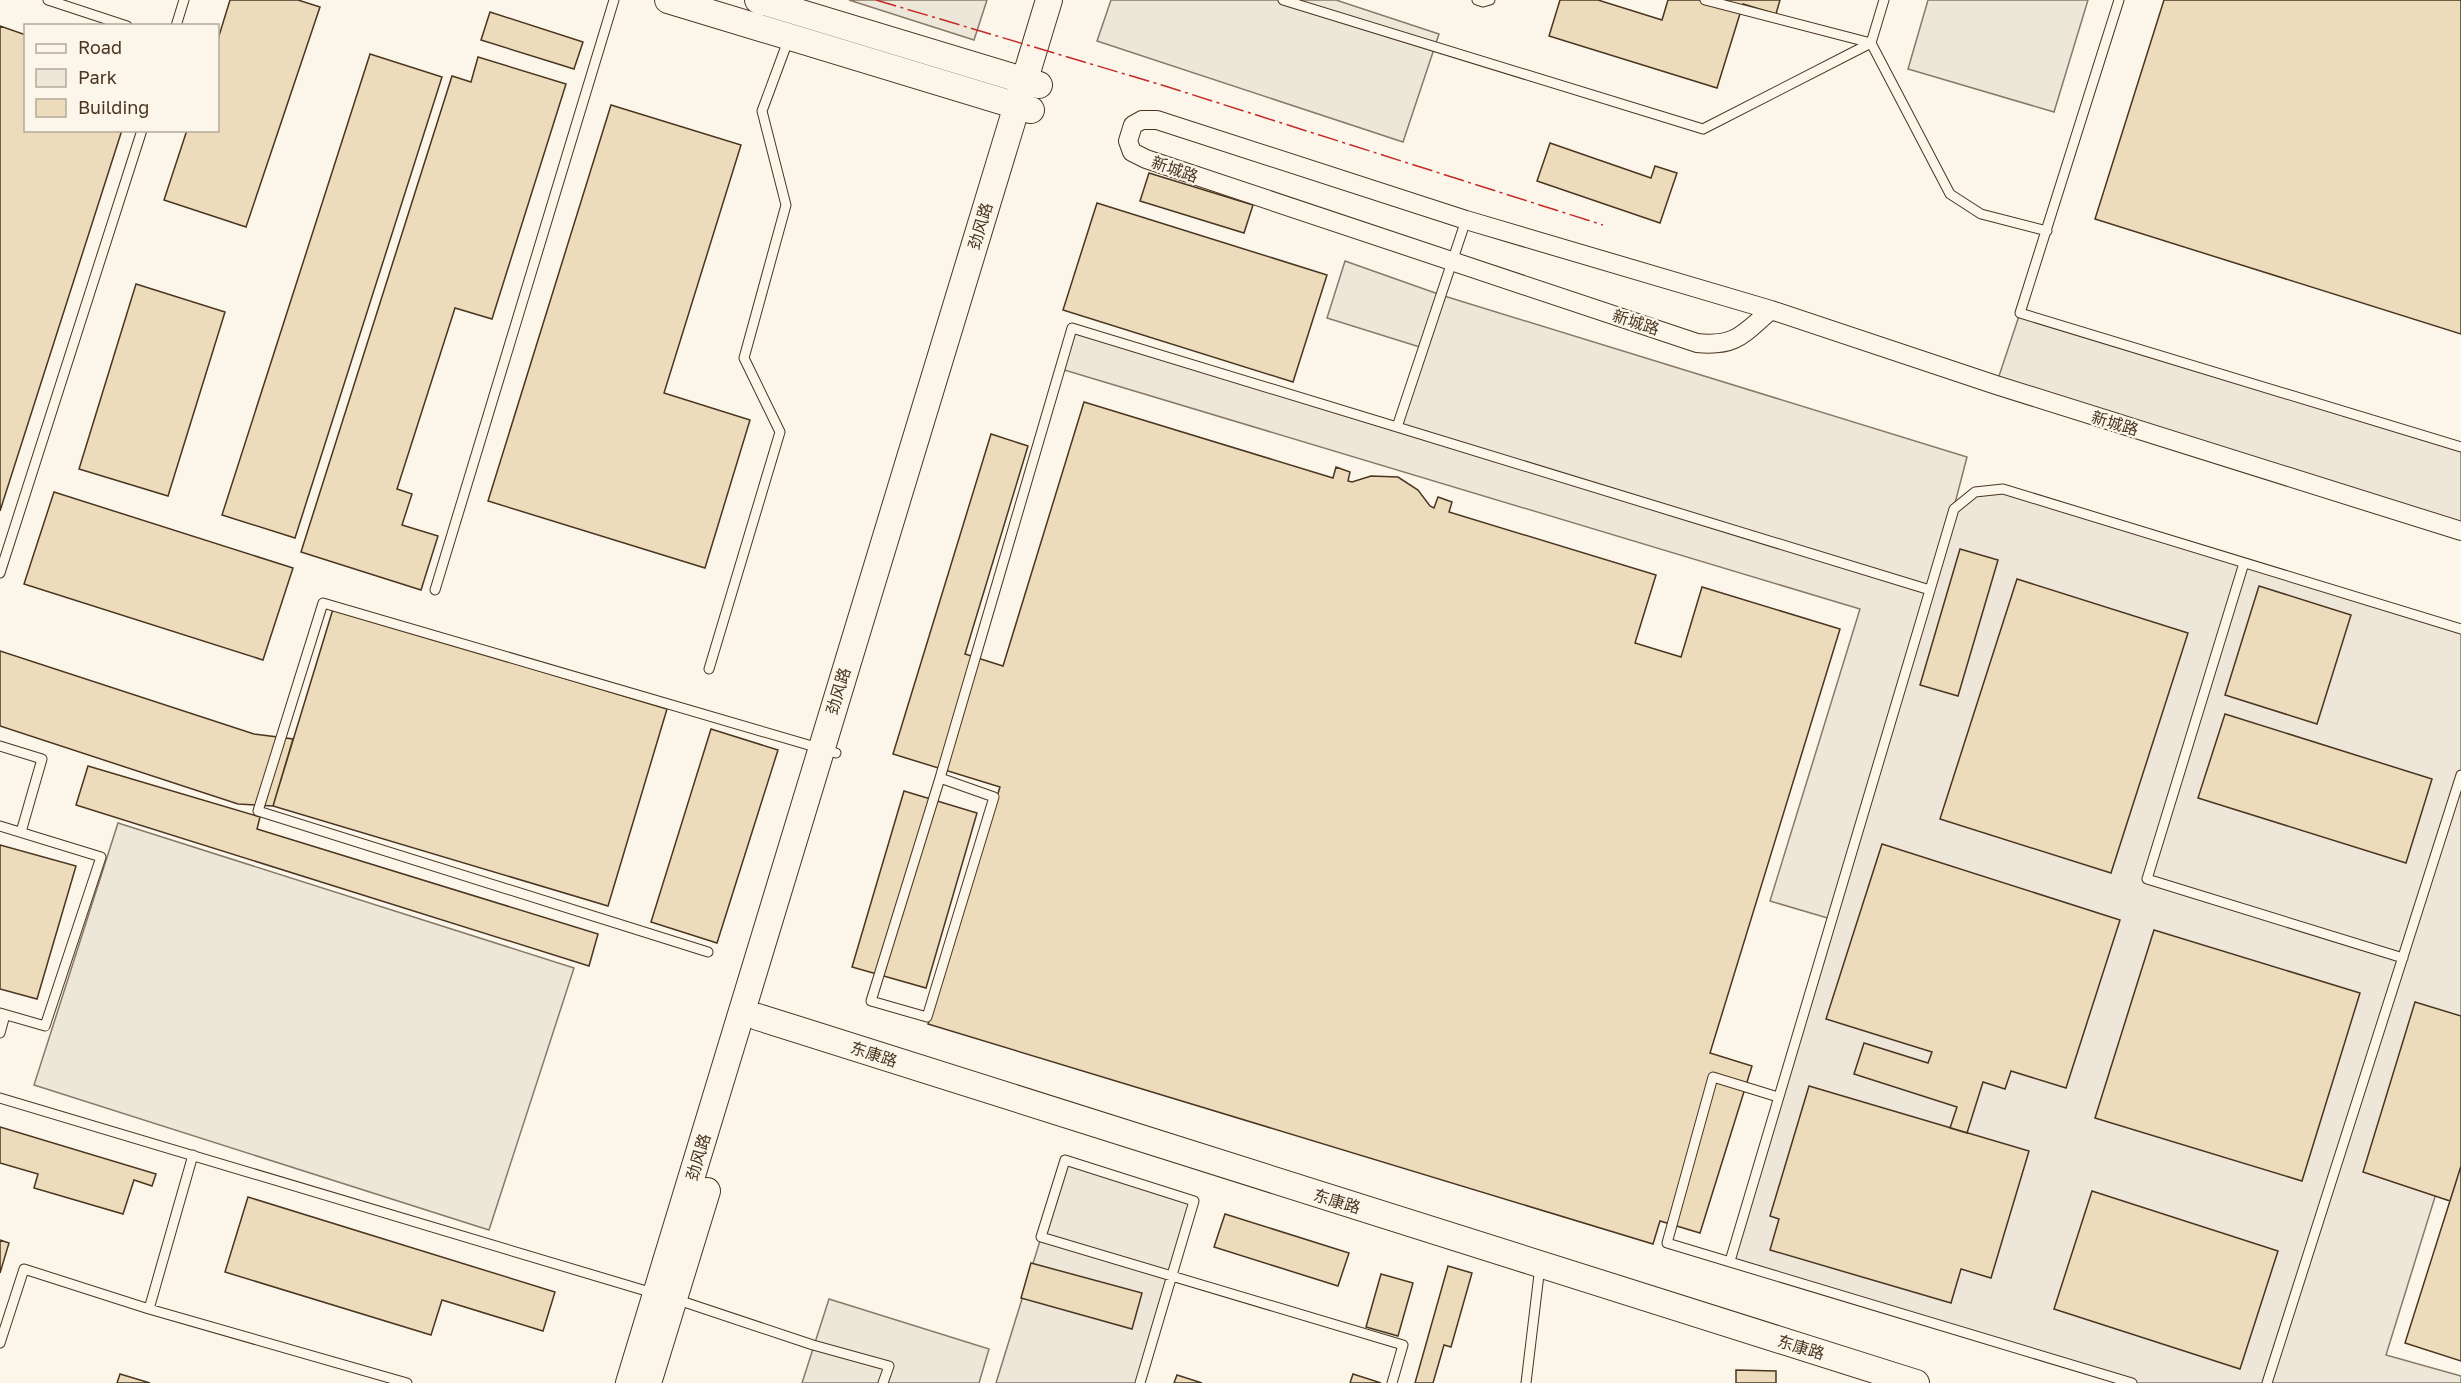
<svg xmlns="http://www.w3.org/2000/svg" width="2461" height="1383" font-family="'Golos Text','Noto Sans SC',sans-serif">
<rect width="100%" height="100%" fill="#fbf6e9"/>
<path fill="#ede6d9" stroke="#887966" stroke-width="1.5" d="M1345,261L1441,295L1967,457L1954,507L1975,492L2003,489L2461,629V1113L2386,1355L2461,1376V1383H2132L1730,1261L1831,919L1770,901L1860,609L1061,369L1072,328L1397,427L1423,348L1327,318Z
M2020,313L2461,447V531L1996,385Z
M1065,1160L1194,1201L1140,1383H996Z"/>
<path fill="#ede7d9" stroke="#887966" stroke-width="1.5" d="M849,0H987L974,40Z
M1111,0H1336L1439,34L1403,142L1097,41Z
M1928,0H2088L2054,112L1908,69Z
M118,823L574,968L489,1230L34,1085Z
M829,1299L989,1349L979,1383H802Z"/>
<path fill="#ecdcbc" stroke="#4a3520" stroke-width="1.5" d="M230,0H298L320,7L246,227L164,200L187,130H218V39Z
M1560,0H1598L1662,20L1668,0H1780L1776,14L1743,4L1717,88L1549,36Z
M2164,0H2461V334L2095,219Z
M490,12L583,42L574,69L481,40Z
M0,26L26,35V130H122L0,511Z
M370,54L442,77L295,538L222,515Z
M478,57L566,84L492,319L455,308L397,489L412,494L402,525L438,536L421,590L301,552L452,76L471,82Z
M611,105L741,145L664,393L750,420L705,568L488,501Z
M1550,143L1651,178L1655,166L1677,173L1660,223L1537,181Z
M1149,173L1253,205L1244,233L1140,201Z
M1097,203L1327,275L1293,382L1063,310Z
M136,284L225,312L168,496L79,469Z
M1084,402L1333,478L1336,467L1350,472L1348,481L1352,482L1371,476L1398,477L1418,490L1430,506L1434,508L1438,497L1452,502L1449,512L1656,575L1635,643L1681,657L1702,587L1840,629L1710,1053L1752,1066L1700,1233L1660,1221L1653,1244L928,1024L1000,787L893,754L991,434L1028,446L965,654L1003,666Z
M54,492L293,568L263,660L24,584Z
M1960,549L1998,560L1958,696L1920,685Z
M2017,579L2188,633L2111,873L1940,819Z
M2259,586L2351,615L2317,724L2225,695Z
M333,609L667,709L608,906L273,806Z
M0,651L254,734L293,739L273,806L238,804L0,726Z
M2225,714L2432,779L2406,863L2198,798Z
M711,729L778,750L717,943L651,922Z
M88,766L260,817L257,829L598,934L589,966L76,805Z
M904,791L977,813L926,988L852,967Z
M1882,844L2120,920L2066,1088L2011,1071L2005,1089L1983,1082L1967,1133L1950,1128L1957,1107L1854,1074L1864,1043L1928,1063L1932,1052L1826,1019Z
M0,845L76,866L37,999L0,989Z
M2154,930L2360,993L2302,1181L2095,1118Z
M2415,1002L2461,1016V1166L2450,1201L2363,1172Z
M1809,1086L2029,1151L1991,1278L1961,1269L1951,1303L1770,1250L1779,1219L1770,1216Z
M0,1127L156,1174L152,1186L134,1180L123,1214L34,1188L38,1174L0,1163Z
M2461,1166V1361L2405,1343Z
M2092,1191L2278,1251L2240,1369L2054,1309Z
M248,1197L555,1292L543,1331L442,1300L431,1335L225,1272Z
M1225,1214L1349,1253L1338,1286L1214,1247Z
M0,1240L9,1243L0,1273Z
M1031,1263L1142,1293L1132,1329L1021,1298Z
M1448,1266L1472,1273L1451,1347L1444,1345L1433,1383H1415Z
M1381,1274L1413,1283L1398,1336L1366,1327Z
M1736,1370L1776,1371V1383H1736Z
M120,1374L150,1383H117Z
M1353,1374L1381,1383H1350Z
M1177,1375L1202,1383H1174Z"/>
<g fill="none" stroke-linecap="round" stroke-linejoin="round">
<g stroke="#4a3520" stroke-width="11">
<path id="lane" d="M48,0L127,26
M1283,0L1703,129L1871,43L1884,0
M1477,0L1483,2L1490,0
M1705,0L1871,43L1950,194L1981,214L2047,231
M2119,0L2020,313L2461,447
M176,26L184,0
M1397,427L1930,590L1730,1261
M2244,563L2147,879L2403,958
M0,573L142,130
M435,590L614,0
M1930,590L1954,509L1975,492L2003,489L2461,629
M709,669L780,432L744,358L786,205L762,111L789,38
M0,746L42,759L21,832
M940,778L994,797L927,1017L871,1001L940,778L1072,328L1397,427L1466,220
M0,826L101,857L45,1026L0,1013
M708,952L258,811L323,603L836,753
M0,1033L5,1015
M1778,1097L1713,1077L1667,1243L2132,1383
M0,1098L653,1293
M675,1299L813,1345L889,1366L883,1383
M149,1309L193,1155
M0,1343L24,1269L149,1309L407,1383
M1140,1383L1194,1201L1065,1160L1041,1237L1403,1345L1392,1383
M1526,1383L1540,1266
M2267,1383L2461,775"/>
</g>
<g stroke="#4a3520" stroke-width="20">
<path id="street" d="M1771,310C1743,334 1736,347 1697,343L1146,159L1132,152L1128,141L1133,125L1142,120H1157L1466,220L1771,310L1996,385L2461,531"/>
</g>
<g stroke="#4a3520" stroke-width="28">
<path id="secondary" d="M668,0L1031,110
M758,0L1039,85
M758,1017L1916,1383
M629,1383L1049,0
M648,1383L707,1191"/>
</g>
<use href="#lane" stroke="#fbf6e9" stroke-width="9"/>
<use href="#street" stroke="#fbf6e9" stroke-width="18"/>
<use href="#secondary" stroke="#fbf6e9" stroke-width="26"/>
<path stroke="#c62828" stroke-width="1.5" stroke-dasharray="21 4.5 3 4.5" stroke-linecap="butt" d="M876,0L1165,86L1603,225"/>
</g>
<g text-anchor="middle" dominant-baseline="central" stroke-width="4.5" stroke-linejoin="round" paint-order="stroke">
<g font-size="16" fill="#4a3520" stroke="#fbf6e9">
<text transform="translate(1175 169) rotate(19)">新城路</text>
<text transform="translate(980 226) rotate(-73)">劲风路</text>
<text transform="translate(1636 322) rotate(18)">新城路</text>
<text transform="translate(2115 423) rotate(17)">新城路</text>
<text transform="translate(838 691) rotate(-73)">劲风路</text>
<text transform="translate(874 1054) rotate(18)">东康路</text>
<text transform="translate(698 1157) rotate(-73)">劲风路</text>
<text transform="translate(1337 1201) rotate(17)">东康路</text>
<text transform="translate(1801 1347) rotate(17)">东康路</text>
</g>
</g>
<rect x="24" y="24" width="195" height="108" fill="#fbf6e9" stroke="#b4a999" stroke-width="1.5"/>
<rect x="36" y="44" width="30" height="9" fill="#fbf6e9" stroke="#b4a999" stroke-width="1.5"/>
<text x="78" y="54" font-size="18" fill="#4a3520">Road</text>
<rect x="36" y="69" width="30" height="18" fill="#ede6d9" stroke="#b4a999" stroke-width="1.5"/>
<text x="78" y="84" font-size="18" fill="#4a3520">Park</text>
<rect x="36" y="99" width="30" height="18" fill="#ecdcbc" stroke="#b4a999" stroke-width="1.5"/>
<text x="78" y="114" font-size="18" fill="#4a3520">Building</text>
</svg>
